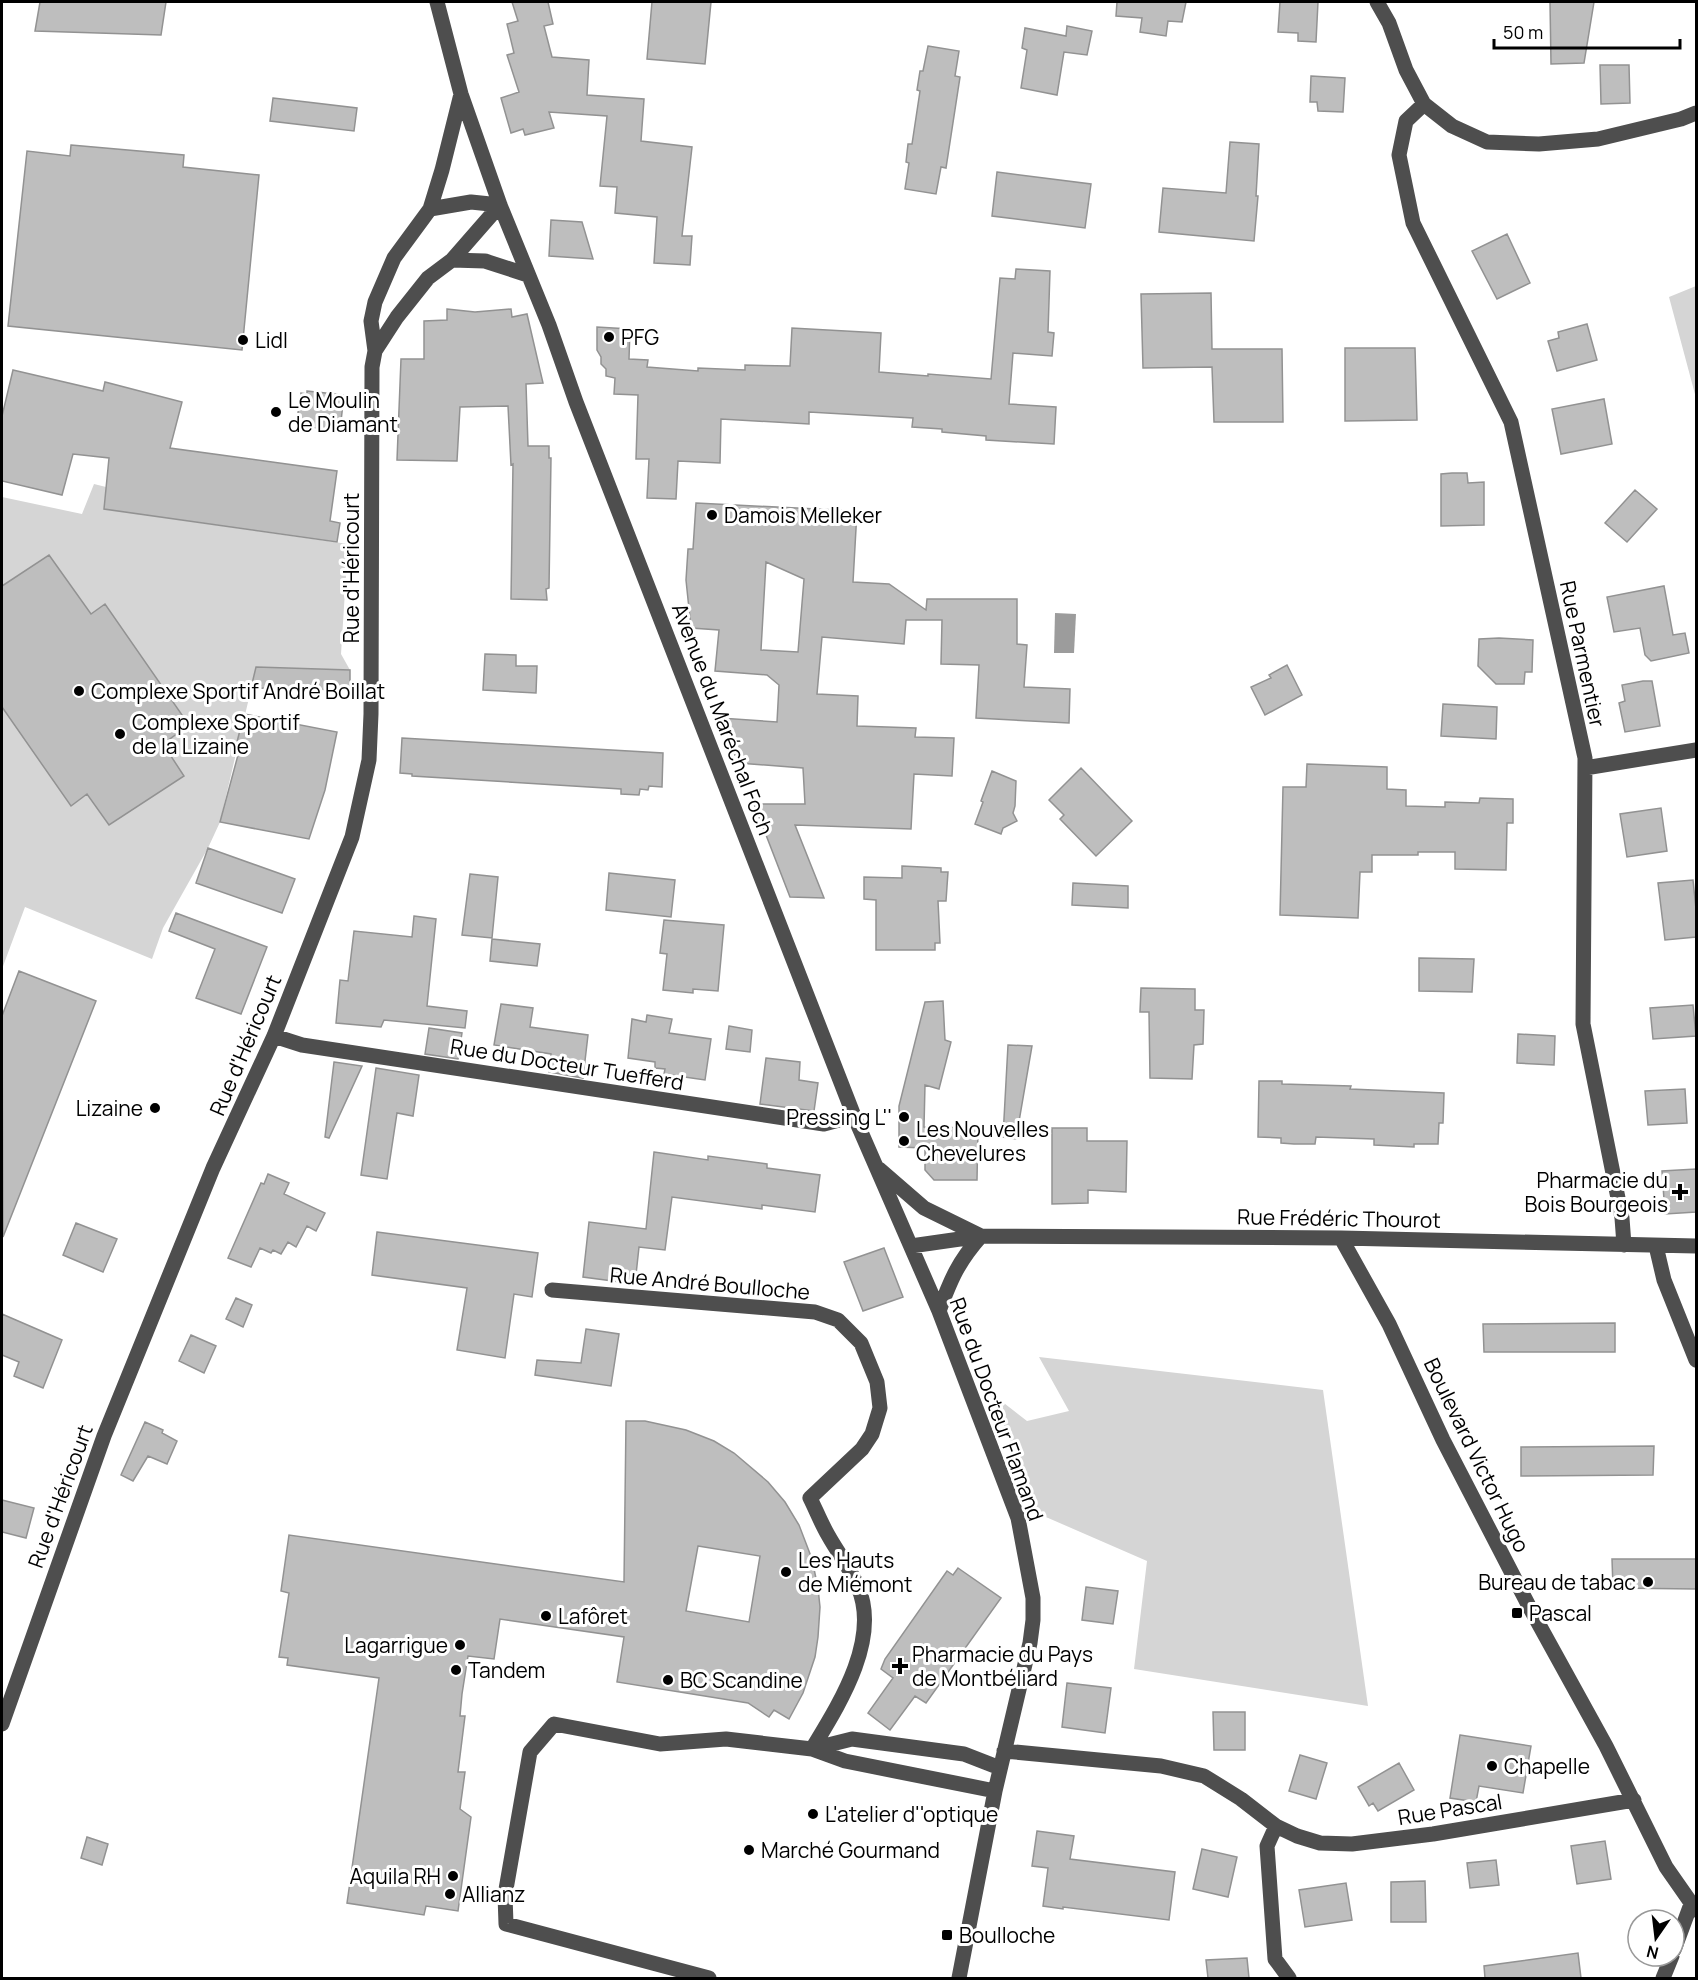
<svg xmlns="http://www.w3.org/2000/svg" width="1698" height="1980" font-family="Manrope,sans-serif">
<rect width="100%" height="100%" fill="#fff"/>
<path fill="#d5d5d5" d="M1696,286V398L1669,297Z
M94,484L106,487L104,509L348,544L341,654L350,670L256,668L220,822L208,848L163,928L152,959L25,907L2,969V497L82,514Z
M1039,1357L1323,1390L1368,1706L1134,1669L1147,1561L1039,1514L991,1393L1027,1421L1069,1411Z"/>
<path fill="#9c9c9c" d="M1055,613L1076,614L1074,653H1054Z"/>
<path fill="#bebebe" stroke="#929292" stroke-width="1.5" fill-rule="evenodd" d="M40,2H166L161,35L35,31Z
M512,2H548L553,24L544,26L552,57L589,60L587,95L644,99L641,141L692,147L682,236H692L690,265L654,263L657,217L615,213L617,187L600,186L607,116L549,112L554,128L525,135L523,129L511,133L501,98L519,92L507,55L514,53L507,24L518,21Z
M652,2H711L705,64L647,59Z
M1117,2H1186L1182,22L1168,21L1166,36L1140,32L1142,18L1116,16Z
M1280,2H1318L1316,42L1298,41V33L1278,32Z
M1550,2H1594L1584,63L1551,64Z
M1067,26L1092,31L1087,55L1064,52L1057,95L1021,88L1027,50L1022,48L1025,28L1066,36Z
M928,46L959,51L955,76L960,77L946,168L941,167L936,194L905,189L909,163L906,162L908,144H912L920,91L917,90L920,71H923Z
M1600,65H1629L1630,103L1601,104Z
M1311,76L1345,78L1343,112L1318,111L1317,102H1310Z
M273,98L357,108L354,131L270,121Z
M1230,142L1259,144L1256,196H1258L1254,241L1159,232L1163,188L1226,193Z
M71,145L184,155L183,167L259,175L242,350L8,326L27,151L70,156Z
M997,172L1091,184L1085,228L992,216Z
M551,220L582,222L593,259L549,256Z
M1507,234L1530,283L1497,299L1472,251Z
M1016,269L1050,271L1048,332L1054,333L1052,356L1013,353L1009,404L1056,407L1054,444L986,440V436L942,432V429L912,427L913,418L809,412V424L721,419L720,463L678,461L676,499L647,498L649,459H636L638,395L614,394L615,378L606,376V369L601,364V357L597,350V327L630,329L629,359L648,360L647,367L698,371V368L745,370V365L790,366L792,328L881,333L879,372L928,376V374L991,379L1000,278L1015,279Z
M1211,293L1212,349H1282L1283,422H1214L1212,367L1143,368L1141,294Z
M447,309L475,312L511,309L512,317L527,314L543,383L526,384L528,446H549V458H551L549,588L546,589L547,600L511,599L513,464L511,465L508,406L460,407L457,461L397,460L401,359H424V321L447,320Z
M1587,324L1597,360L1557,371L1548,341L1559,338L1558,332Z
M1345,348H1415L1417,420L1345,421Z
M13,370L103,391L105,382L182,402L170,448L337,471L330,521L340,523L337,542L104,509L109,458L73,454L62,495L2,481V416Z
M307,391L344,395L340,430L296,426L301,393L307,394Z
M1604,399L1612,444L1561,454L1552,409Z
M1452,473H1467L1468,483L1484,482V525L1441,526V474Z
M1635,490L1657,509L1627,542L1605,523Z
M696,503L857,511L853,582L889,584L926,610L927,599H1017V644L1027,645L1024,687L1070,689L1069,723L976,718L979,665L941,664L942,620H906L904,644L822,637L817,694L858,696L857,726L916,728L915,737L954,738L952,776L914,774L911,829L795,825L824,898L790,897L754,804H805L803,768L738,763L721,718L777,722L779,685L767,675L715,671L719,630L691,628L686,580L688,549H693ZM766,562L804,579L798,652L761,650Z
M49,555L91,614L105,604L189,725L163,744L184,776L109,825L87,794L71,806L2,707V586Z
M1664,586L1673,635L1685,633L1689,653L1651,661L1645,655L1640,628L1614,632L1607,597Z
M1499,638L1533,640L1532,672H1525L1524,684H1496L1478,666L1479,639Z
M485,654L516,655V666H537L536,693L483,690Z
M1287,665L1302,695L1265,715L1251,687L1271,678L1269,675Z
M256,667L350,670V690L251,688Z
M1643,681H1652L1660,726L1625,732L1619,703L1625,701L1622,685Z
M1443,704L1497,707L1496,739L1441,736Z
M244,714L337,732L325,790L309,839L220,822L238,755L234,754Z
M402,738L663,753L662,787L649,786L648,790L640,789L639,795L621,794V789L412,776V774L400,773Z
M1307,764L1387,767V789L1406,790V806L1445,807V802L1479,803L1480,798L1513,799V823H1507L1506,870L1455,869V852H1418V855H1372V872H1360L1358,918L1280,915L1283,787H1306Z
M1081,768L1132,821L1096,856L1060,819L1064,815L1049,800Z
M992,771L1016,781L1015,806L1013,813L1017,821L1003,828L1001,834L975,824L983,802L981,801Z
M1661,808L1667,851L1627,857L1620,814Z
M208,848L295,879L282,913L196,883Z
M902,866L941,868V872H948L946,901H938L940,943H935V950H876V900L864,899V877L902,878Z
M609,873L675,880L671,917L606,910Z
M470,874L498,877L492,938L462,935Z
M1693,880L1696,909V937L1665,940L1658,883Z
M1073,883L1128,886V908L1072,905Z
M176,913L267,947L241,1014L196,998L215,949L169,931Z
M414,916L436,919L427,1006L467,1011L465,1028L384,1020L381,1027L336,1023L340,980L348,981L354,931L412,937Z
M664,920L724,925L718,991L693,989V993L663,990L667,954L660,953Z
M492,939L540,944L537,966L490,961Z
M1419,958L1474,959L1472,992L1419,991Z
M19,971L96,1001L3,1237L2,1016Z
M1141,988L1195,989V1010H1204L1203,1044L1194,1045L1192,1079L1150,1078L1149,1012H1140Z
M943,1001L945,1040L951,1042L939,1089L925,1085L924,1127L978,1128L977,1180H934L925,1170V1148L899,1147V1106L925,1002Z
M501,1004L533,1008L530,1027L588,1035L583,1078L549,1072L551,1054L494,1045Z
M1693,1005L1696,1036L1653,1039L1650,1008Z
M647,1015L672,1019L669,1033L711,1039L705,1080L664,1074L665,1069L655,1068V1062L628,1058L632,1019L646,1022Z
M729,1026L752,1030L750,1052L726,1049Z
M429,1028L462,1033L458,1059L425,1054Z
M1518,1034L1555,1036L1554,1065L1517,1063Z
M1008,1045L1032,1046L1016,1139L1003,1137Z
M766,1058L800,1062L799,1080L818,1083L814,1111L760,1104Z
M334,1062L362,1066L329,1138L325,1137Z
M376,1068L419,1075L413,1116L397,1113L387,1179L361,1175Z
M1259,1081H1282V1084L1351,1086L1350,1089L1444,1093L1443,1123H1439L1438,1144H1414V1147L1374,1145V1139L1316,1137L1315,1144H1294L1281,1143V1138L1258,1137Z
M1685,1089L1687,1123L1648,1125L1645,1091Z
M1052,1128H1087V1141H1127L1126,1192L1088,1190V1203L1052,1204Z
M654,1152L708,1160V1156L767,1164V1168L820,1175L815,1212L762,1205V1209L672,1197L665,1250L639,1247L635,1284L583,1277L589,1222L646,1229Z
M1696,1169V1212L1665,1214L1662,1171Z
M268,1174L289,1183L284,1194L325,1213L316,1231L307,1226L296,1247L288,1242L281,1254L273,1250L271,1253L260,1248L251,1267L228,1258L261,1183L264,1184Z
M76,1223L117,1239L103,1272L63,1255Z
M377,1232L538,1253L532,1297L514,1294L505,1358L457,1350L467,1288L372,1275Z
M884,1248L903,1297L863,1311L844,1262Z
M236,1298L252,1305L243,1327L226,1319Z
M2,1314L62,1340L43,1388L14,1376L19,1362L2,1355Z
M1615,1323V1352H1484L1483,1324Z
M586,1329L619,1334L611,1386L535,1375L537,1360L581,1363Z
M191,1335L216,1346L204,1373L179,1361Z
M626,1421H645L686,1430L714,1441L734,1453L768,1482L785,1502L799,1525L812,1559L818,1588L820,1607L818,1637L815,1657L803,1693L789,1719L774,1710L769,1717L748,1703L617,1682L624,1637L500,1619L494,1659L468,1656L462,1694L460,1716H465L458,1772H465L460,1809L471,1817L458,1911L426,1906L424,1915L347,1903L379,1678L287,1665L288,1658L279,1657L289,1593L281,1591L289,1535L624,1582ZM698,1546L760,1556L749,1622L686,1611Z
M145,1422L163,1430L162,1433L177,1441L167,1464L148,1456L133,1481L121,1475Z
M1654,1446L1653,1475L1521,1476V1447Z
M2,1500L34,1508L26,1538L2,1532Z
M1612,1559H1696V1589L1613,1588Z
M958,1568L1001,1598L926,1703L915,1696L890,1730L868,1713L893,1678L881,1669L885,1659L947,1571L953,1575Z
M1086,1587L1118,1591L1113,1624L1082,1620Z
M1067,1683L1111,1688L1105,1733L1062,1727Z
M1213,1712H1245V1750H1214Z
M1460,1735L1531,1746L1523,1793L1479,1786L1476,1802L1450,1798Z
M1300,1755L1327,1763L1316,1799L1289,1791Z
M1399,1763L1414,1790L1378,1811L1373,1803L1369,1806L1358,1787Z
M1037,1831L1074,1836L1070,1859L1175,1872L1169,1920L1063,1907V1909L1043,1906L1048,1868L1032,1866Z
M87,1837L108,1844L102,1865L81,1858Z
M1605,1841L1611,1879L1577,1884L1571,1846Z
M1202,1849L1237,1857L1228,1897L1193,1889Z
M1496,1860L1499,1885L1470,1888L1467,1863Z
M1425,1881L1426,1922H1391V1882Z
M1346,1883L1352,1920L1305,1927L1299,1890Z
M1578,1953L1581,1978H1485L1484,1966Z
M1247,1958L1249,1978H1208L1206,1960Z"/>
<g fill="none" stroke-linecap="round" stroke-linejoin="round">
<path stroke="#4e4e4e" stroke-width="15" d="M437,2L461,94L500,205L549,325L576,402L854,1116L939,1311L1018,1518L1033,1598V1620L1030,1643L995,1791L959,1978
M1377,2L1389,23L1406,70L1424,104L1452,126L1487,142L1539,144L1598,139L1681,119L1696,113
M1424,104L1406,121L1399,155L1413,223L1511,422L1585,758L1583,1024L1622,1218L1624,1245
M430,209L442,170L461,94
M452,260L485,261L528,275
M375,351L397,317L428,278L452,260L500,205
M1585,768L1696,750
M274,1036L302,1045L824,1124L854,1116
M879,1169L924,1208L981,1236
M1341,1238L1389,1324L1443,1440L1531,1610L1606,1746L1666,1867L1696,1910
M911,1246L981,1236L1341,1238L1696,1246
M1656,1246L1664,1280L1696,1360
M552,1290L815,1312L838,1320L861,1343L877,1382L880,1408L872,1434L862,1449L810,1498C816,1510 821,1523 828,1535C838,1553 850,1568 858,1587C881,1640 838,1706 812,1749
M939,1311C951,1279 958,1262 981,1236
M2,1724L104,1436L213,1168L274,1036L352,837L369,760L371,714L372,367L375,351L371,321L375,302L394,258L430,209L471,202L500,205
M812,1749L852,1739L964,1754L1000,1768
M1004,1751L1161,1766L1204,1776L1241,1799L1276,1826L1297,1836L1320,1843L1352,1844L1433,1834L1634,1800
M1276,1826L1267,1846L1275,1959L1289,1978
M1674,1950L1691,1904
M709,1978L506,1924L505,1895L530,1752L554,1724L660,1744L726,1739L812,1749L845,1761L995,1791
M1663,1978L1672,1956"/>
</g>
<g fill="#000" stroke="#fff" stroke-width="2">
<circle cx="609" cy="337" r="6"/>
<circle cx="243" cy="340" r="6"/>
<circle cx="276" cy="412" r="6"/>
<circle cx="712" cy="515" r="6"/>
<circle cx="79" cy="691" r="6"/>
<circle cx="120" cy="734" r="6"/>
<circle cx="155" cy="1108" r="6"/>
<circle cx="904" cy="1117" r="6"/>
<circle cx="904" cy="1141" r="6"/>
<path d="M1677 1183h6v6h6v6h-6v6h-6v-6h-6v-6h6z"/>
<circle cx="786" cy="1572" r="6"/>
<circle cx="1648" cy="1582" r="6"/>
<rect x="1511" y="1607" width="12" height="12" rx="3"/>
<circle cx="546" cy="1616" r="6"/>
<circle cx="460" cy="1645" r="6"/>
<path d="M897 1657h6v6h6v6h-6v6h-6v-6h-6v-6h6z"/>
<circle cx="456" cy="1670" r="6"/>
<circle cx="668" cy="1680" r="6"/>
<circle cx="1492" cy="1766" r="6"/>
<circle cx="813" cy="1814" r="6"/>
<circle cx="749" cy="1850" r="6"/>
<circle cx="453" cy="1876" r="6"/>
<circle cx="450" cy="1894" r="6"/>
<rect x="941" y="1929" width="12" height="12" rx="3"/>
</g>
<g text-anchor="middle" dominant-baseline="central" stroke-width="6" stroke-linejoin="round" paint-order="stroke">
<g font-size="21" fill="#000" stroke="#fff" text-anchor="start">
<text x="621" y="337">PFG</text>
<text x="255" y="340">Lidl</text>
<text x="288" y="400">Le Moulin<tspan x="288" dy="24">de Diamant</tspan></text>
<text x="724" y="515">Damois Melleker</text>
<text x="91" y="691">Complexe Sportif André Boillat</text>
<text x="132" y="722">Complexe Sportif<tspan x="132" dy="24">de la Lizaine</tspan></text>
<text x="143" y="1108" text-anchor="end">Lizaine</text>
<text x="892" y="1117" text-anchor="end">Pressing L''</text>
<text x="916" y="1129">Les Nouvelles<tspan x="916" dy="24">Chevelures</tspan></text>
<text x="1668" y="1180" text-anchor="end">Pharmacie du<tspan x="1668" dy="24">Bois Bourgeois</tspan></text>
<text x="798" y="1560">Les Hauts<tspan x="798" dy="24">de Miémont</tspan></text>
<text x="1636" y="1582" text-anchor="end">Bureau de tabac</text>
<text x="1529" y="1613">Pascal</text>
<text x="558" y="1616">Lafôret</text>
<text x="448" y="1645" text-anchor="end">Lagarrigue</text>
<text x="912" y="1654">Pharmacie du Pays<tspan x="912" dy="24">de Montbéliard</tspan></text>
<text x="468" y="1670">Tandem</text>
<text x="680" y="1680">BC Scandine</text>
<text x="1504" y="1766">Chapelle</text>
<text x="825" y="1814">L'atelier d''optique</text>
<text x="761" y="1850">Marché Gourmand</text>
<text x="441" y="1876" text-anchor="end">Aquila RH</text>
<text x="462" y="1894">Allianz</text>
<text x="959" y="1935">Boulloche</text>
</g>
<g font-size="21" fill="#000" stroke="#fff">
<text transform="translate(351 568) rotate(-90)">Rue d'Héricourt</text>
<text transform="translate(1583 654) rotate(78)">Rue Parmentier</text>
<text transform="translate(723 719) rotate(69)">Avenue du Maréchal Foch</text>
<text transform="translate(245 1045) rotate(-67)">Rue d'Héricourt</text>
<text transform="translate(567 1064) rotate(9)">Rue du Docteur Tuefferd</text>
<text transform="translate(1339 1218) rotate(1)">Rue Frédéric Thourot</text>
<text transform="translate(710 1283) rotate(5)">Rue André Boulloche</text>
<text transform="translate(997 1409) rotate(70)">Rue du Docteur Flamand</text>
<text transform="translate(1477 1455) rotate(64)">Boulevard Victor Hugo</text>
<text transform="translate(60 1496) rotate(-70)">Rue d'Héricourt</text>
<text transform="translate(1450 1809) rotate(-9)">Rue Pascal</text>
</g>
</g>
<rect width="1698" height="1980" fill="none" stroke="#000000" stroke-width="6"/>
<g transform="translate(1656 1938) rotate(194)"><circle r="28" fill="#ffffff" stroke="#999999" stroke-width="1.5"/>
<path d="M0-4.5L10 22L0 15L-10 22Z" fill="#000000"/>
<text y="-9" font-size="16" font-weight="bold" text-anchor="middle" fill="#000000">N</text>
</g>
<path d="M1494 39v9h186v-9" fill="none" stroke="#000000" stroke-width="3"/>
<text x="1503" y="39" font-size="18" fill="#000000" stroke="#ffffff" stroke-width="4.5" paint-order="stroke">50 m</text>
</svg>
